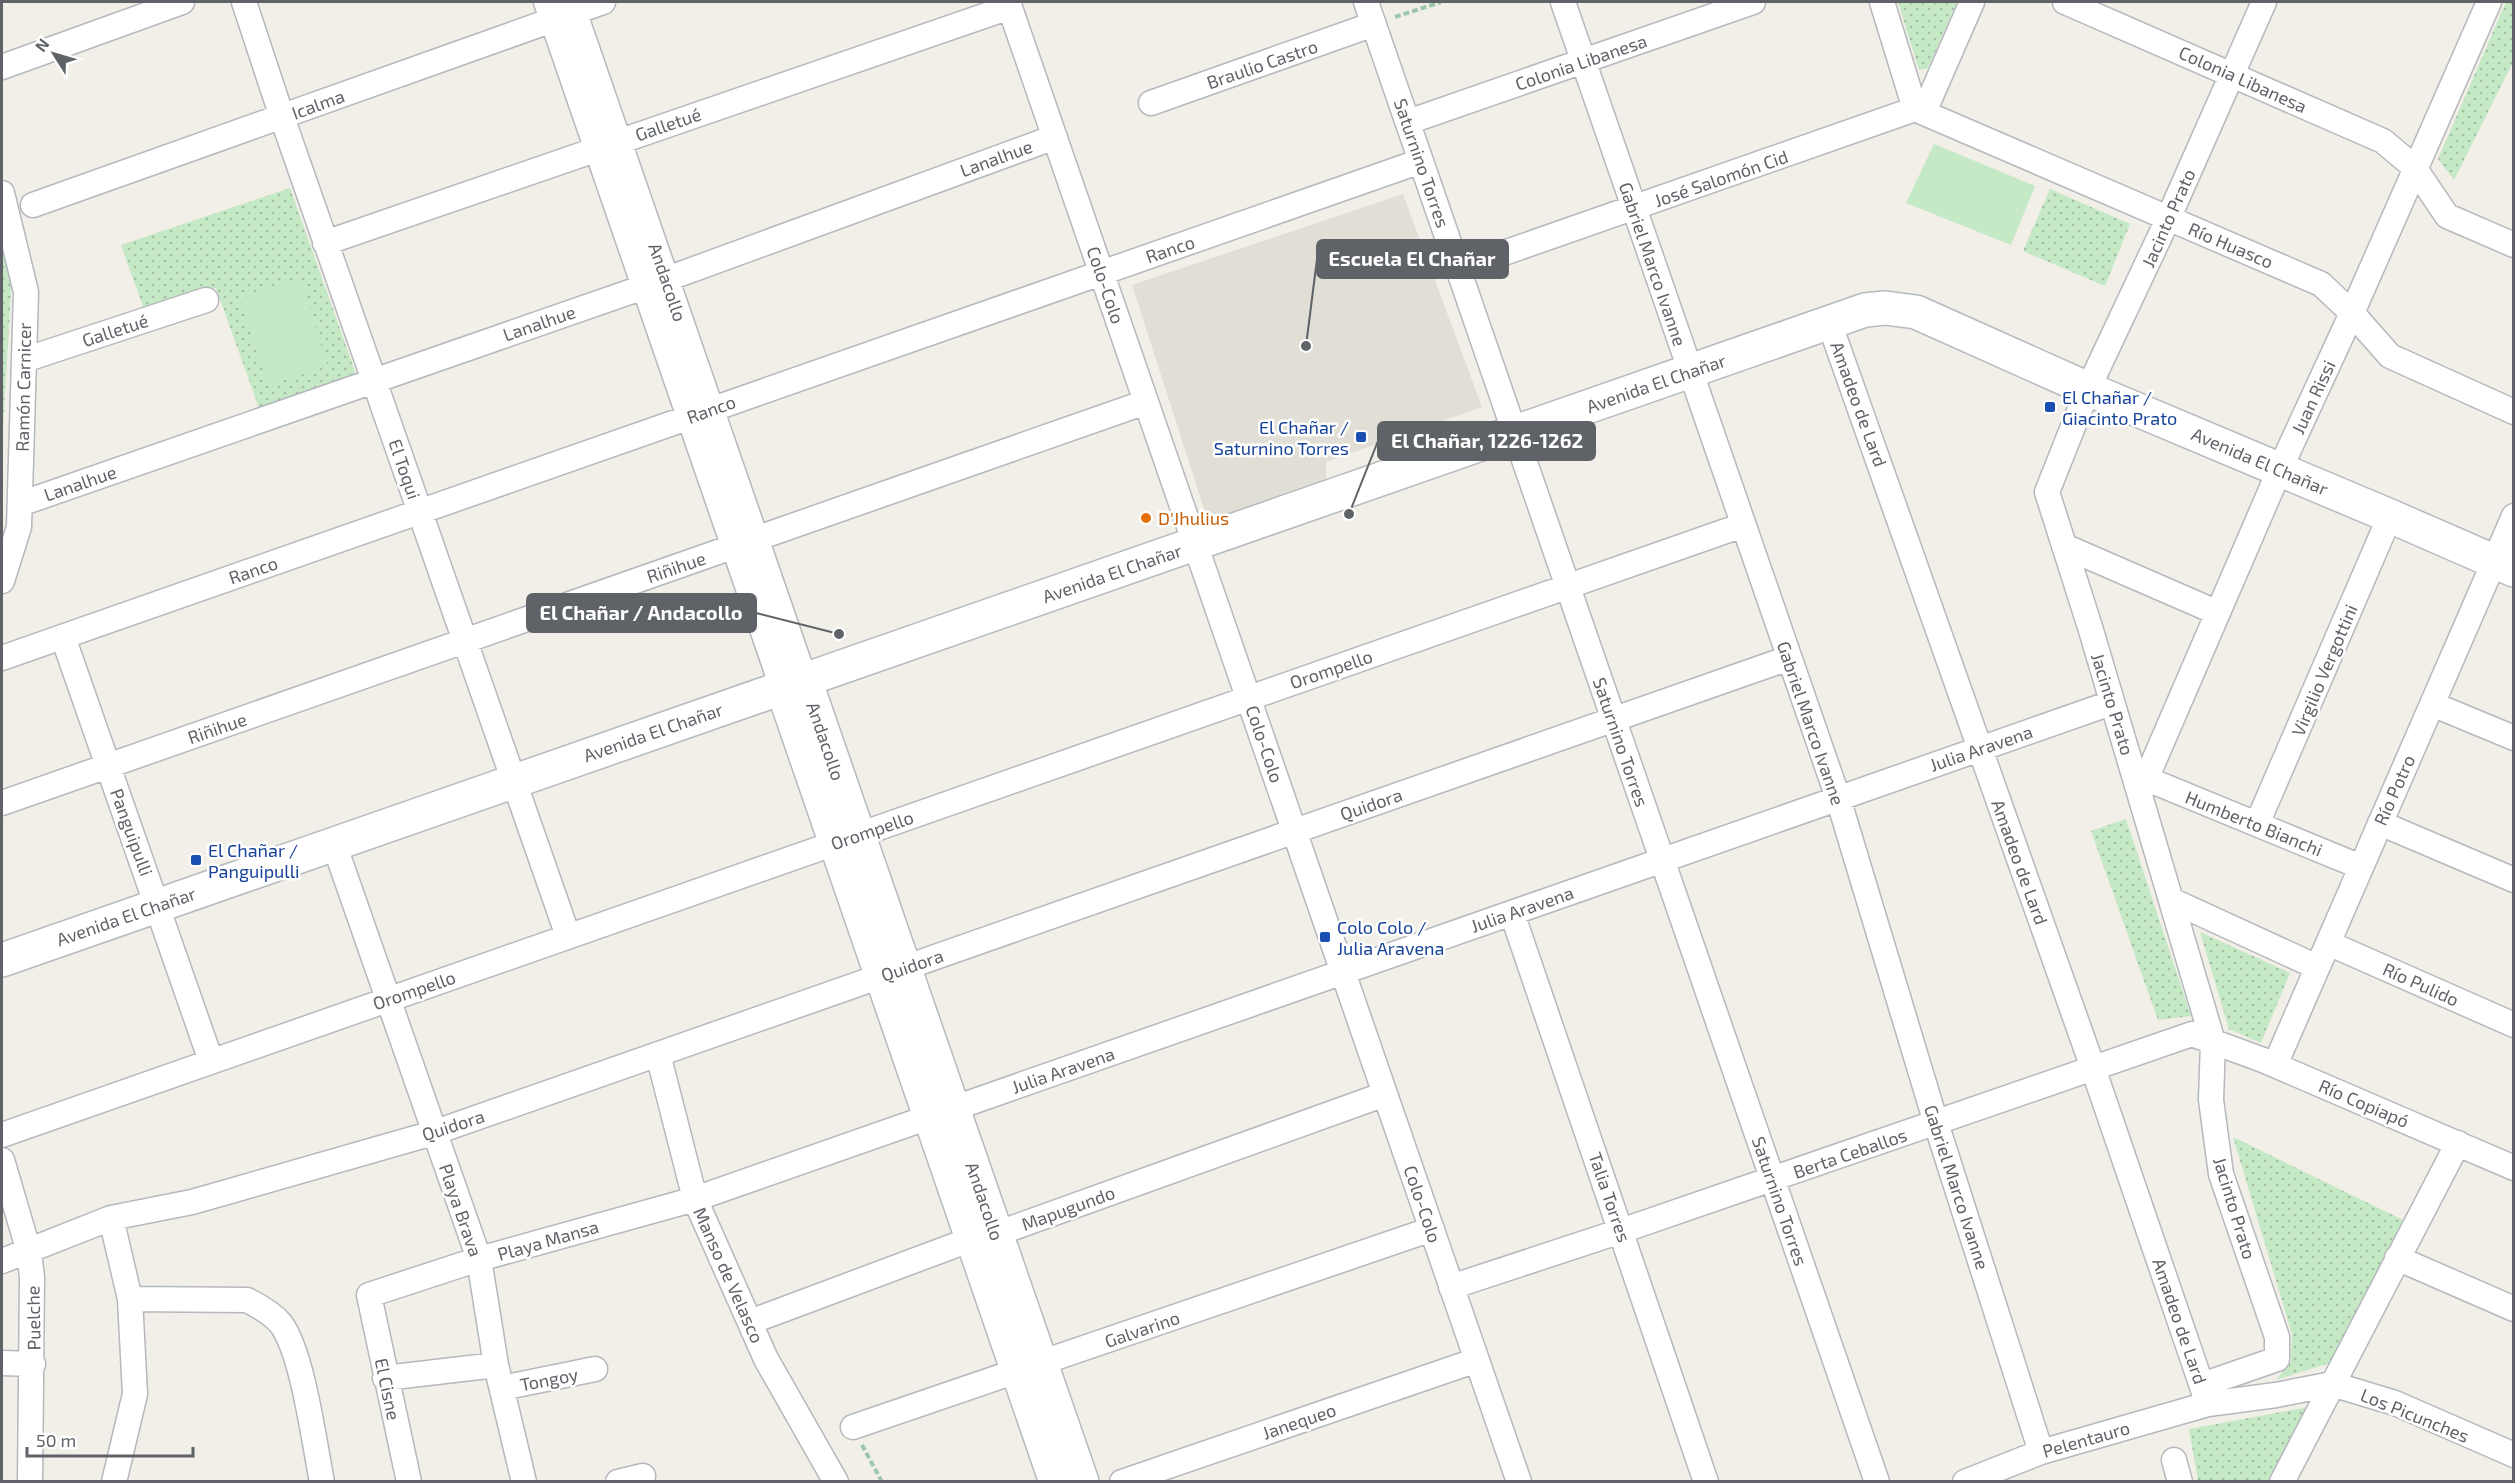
<svg xmlns="http://www.w3.org/2000/svg" width="2515" height="1483" font-family="'Exo 2',sans-serif">
<defs>
<pattern id="park-dots" width="8" height="8" patternUnits="userSpaceOnUse" patternTransform="scale(1.5)"><rect width="8" height="8" fill="#c5e8c5"/><path d="M2 2h.1M6 6h.1" fill="none" stroke="#a3c0a4" stroke-width="1.8" stroke-linecap="round"/></pattern>
</defs>
<rect width="100%" height="100%" fill="#f1efe8"/>
<path fill="#e1ded6" d="M1403,194L1482,407L1326,462V479L1208,521L1132,285Z"/>
<path fill="url(#park-dots)" d="M1898,2H1957L1928,68L1919,70Z
M2506,2H2513V62L2454,180L2438,159Z
M290,188L357,377L260,411L216,288L145,312L121,245Z
M2050,189L2130,224L2105,286L2023,251Z
M2,250L12,277L2,444Z
M2126,819L2191,1016L2158,1020L2091,831Z
M2200,932L2290,973L2261,1043L2229,1029Z
M2233,1137L2403,1220L2333,1362L2276,1380L2291,1362L2292,1334Z
M2309,1407L2272,1481H2198L2189,1429Z"/>
<path fill="#c5e8c5" d="M1934,144L2035,186L2011,245L1906,203Z
M300,279L328,366L269,385L241,299Z"/>
<g fill="none" stroke-linecap="round" stroke-linejoin="round">
<g stroke="#b5b8bc" stroke-width="27">
<path id="street" d="M244,2L282,117L568,936
M546,2L782,687
M571,2L805,680
M1008,2L1519,1482
M1366,2L1877,1482
M1563,2L1838,798L1936,1123L2041,1452
M1882,2L1915,109L2321,284L2352,313L2390,356L2514,412
M2065,2L2383,141L2414,167L2447,216L2514,245
M2,67L182,2
M1151,103L1374,24
M1924,112L1972,2
M1408,122L1753,2
M2,193L26,292L19,527L2,581
M33,205L603,2
M325,243L1010,7
M1458,269L1915,109
M1829,322L2093,1068L2208,1404
M24,360L206,300
M20,504L667,279L1055,137
M2064,546L2218,613
M63,637L211,1061
M2,658L1421,161
M2432,704L2514,738
M2147,779L2361,867
M2140,793L2280,469L2352,313L2489,2
M2,803L1146,402
M2380,823L2514,880
M2257,824L2390,516
M334,844L479,1259L496,1365L524,1482
M2171,900L2317,967
M1512,913L1706,1482
M2328,943L2514,1025
M658,1054L695,1199L766,1359L836,1482
M2275,1065L2514,516
M2,1135L1743,525
M2,1160L29,1252L32,1277L30,1482
M111,1218L130,1299L135,1394L114,1482
M2397,1258L2514,1309
M2,1261L111,1218L192,1202L433,1133L1789,658
M1451,1287L1621,1231L2192,1034L2263,1060L2514,1168
M130,1299L247,1300C259,1306 272,1313 281,1324C303,1354 314,1442 322,1482
M750,1322L972,1239L996,1234L1385,1094
M2,1363L33,1364
M385,1378L496,1365
M2202,1385L2277,1359V1337L2221,1174L2211,1100L2213,1042L2090,627L2047,492L2088,389L2168,219L2264,2
M502,1388L595,1369
M853,1427L1432,1229
M2174,1460L2180,1482
M409,1482L369,1295L479,1259L695,1199L2111,703
M618,1482L643,1476
M1122,1482L1477,1360
M1965,1482L2041,1452L2208,1404L2276,1395L2332,1384L2395,1403L2514,1455
M2282,1482L2458,1143"/>
</g>
<g stroke="#b6babf" stroke-width="36">
<path id="secondary" d="M805,680L1082,1482
M782,687L1056,1482
M2,960L1865,310L1885,308L1916,312L2088,389L2390,516L2514,570"/>
</g>
<path stroke="#9cc7a9" stroke-width="4" stroke-dasharray="6 3" stroke-linecap="butt" d="M1395,17L1441,2
M862,1445L882,1482"/>
<use href="#street" stroke="#fff" stroke-width="24"/>
<use href="#secondary" stroke="#fff" stroke-width="33"/>
</g>
<g fill="#1a4fb4" stroke="#fff" stroke-width="2">
<rect x="2044" y="401" width="12" height="12" rx="3"/>
<rect x="1355" y="431" width="12" height="12" rx="3"/>
<rect x="190" y="854" width="12" height="12" rx="3"/>
<rect x="1319" y="931" width="12" height="12" rx="3"/>
</g>
<circle fill="#e8710a" stroke="#fff" stroke-width="2" cx="1146" cy="518" r="6"/>
<g text-anchor="middle" dominant-baseline="central" stroke-width="5" stroke-linejoin="round" paint-order="stroke">
<g font-size="18" fill="#5f6368" stroke="#fff">
<text transform="translate(1581 62) rotate(-19)">Colonia Libanesa</text>
<text transform="translate(1262 64) rotate(-19)">Braulio Castro</text>
<text transform="translate(2243 79) rotate(24)">Colonia Libanesa</text>
<text transform="translate(318 104) rotate(-20)">Icalma</text>
<text transform="translate(668 124) rotate(-19)">Galletué</text>
<text transform="translate(996 158) rotate(-20)">Lanalhue</text>
<text transform="translate(1422 163) rotate(71)">Saturnino Torres</text>
<text transform="translate(1721 178) rotate(-19)">José Salomón Cid</text>
<text transform="translate(2168 218) rotate(-66)">Jacinto Prato</text>
<text transform="translate(2231 245) rotate(23)">Río Huasco</text>
<text transform="translate(1170 249) rotate(-19)">Ranco</text>
<text transform="translate(1653 264) rotate(71)">Gabriel Marco Ivanne</text>
<text transform="translate(668 282) rotate(71)">Andacollo</text>
<text transform="translate(1106 285) rotate(71)">Colo-Colo</text>
<text transform="translate(539 323) rotate(-19)">Lanalhue</text>
<text transform="translate(115 330) rotate(-18)">Galletué</text>
<text transform="translate(1656 383) rotate(-19)">Avenida El Chañar</text>
<text transform="translate(23 387) rotate(-89)">Ramón Carnicer</text>
<text transform="translate(2313 397) rotate(-65)">Juan Rissi</text>
<text transform="translate(1859 404) rotate(70)">Amadeo de Lard</text>
<text transform="translate(711 409) rotate(-20)">Ranco</text>
<text transform="translate(2260 461) rotate(23)">Avenida El Chañar</text>
<text transform="translate(405 469) rotate(71)">El Toqui</text>
<text transform="translate(80 483) rotate(-19)">Lanalhue</text>
<text transform="translate(676 567) rotate(-19)">Riñihue</text>
<text transform="translate(253 570) rotate(-19)">Ranco</text>
<text transform="translate(1112 573) rotate(-19)">Avenida El Chañar</text>
<text transform="translate(1331 669) rotate(-19)">Orompello</text>
<text transform="translate(2324 670) rotate(-67)">Virgilio Vergottini</text>
<text transform="translate(2113 704) rotate(73)">Jacinto Prato</text>
<text transform="translate(1811 723) rotate(71)">Gabriel Marco Ivanne</text>
<text transform="translate(217 728) rotate(-19)">Riñihue</text>
<text transform="translate(653 732) rotate(-19)">Avenida El Chañar</text>
<text transform="translate(826 741) rotate(71)">Andacollo</text>
<text transform="translate(1621 742) rotate(71)">Saturnino Torres</text>
<text transform="translate(1265 744) rotate(71)">Colo-Colo</text>
<text transform="translate(1981 748) rotate(-19)">Julia Aravena</text>
<text transform="translate(2394 790) rotate(-66)">Río Potro</text>
<text transform="translate(1371 804) rotate(-19)">Quidora</text>
<text transform="translate(2254 823) rotate(22)">Humberto Bianchi</text>
<text transform="translate(872 830) rotate(-19)">Orompello</text>
<text transform="translate(132 832) rotate(70)">Panguipulli</text>
<text transform="translate(2020 862) rotate(70)">Amadeo de Lard</text>
<text transform="translate(1522 909) rotate(-19)">Julia Aravena</text>
<text transform="translate(126 916) rotate(-19)">Avenida El Chañar</text>
<text transform="translate(912 965) rotate(-19)">Quidora</text>
<text transform="translate(2421 984) rotate(24)">Río Pulido</text>
<text transform="translate(414 990) rotate(-19)">Orompello</text>
<text transform="translate(1063 1070) rotate(-19)">Julia Aravena</text>
<text transform="translate(2364 1103) rotate(23)">Río Copiapó</text>
<text transform="translate(453 1125) rotate(-18)">Quidora</text>
<text transform="translate(1850 1153) rotate(-19)">Berta Ceballos</text>
<text transform="translate(1957 1187) rotate(72)">Gabriel Marco Ivanne</text>
<text transform="translate(1610 1197) rotate(71)">Talia Torres</text>
<text transform="translate(985 1201) rotate(71)">Andacollo</text>
<text transform="translate(1780 1201) rotate(71)">Saturnino Torres</text>
<text transform="translate(1423 1204) rotate(71)">Colo-Colo</text>
<text transform="translate(1068 1208) rotate(-20)">Mapugundo</text>
<text transform="translate(2235 1208) rotate(73)">Jacinto Prato</text>
<text transform="translate(461 1210) rotate(71)">Playa Brava</text>
<text transform="translate(548 1240) rotate(-16)">Playa Mansa</text>
<text transform="translate(729 1275) rotate(66)">Manso de Velasco</text>
<text transform="translate(33 1318) rotate(-91)">Puelche</text>
<text transform="translate(2180 1321) rotate(71)">Amadeo de Lard</text>
<text transform="translate(1142 1329) rotate(-19)">Galvarino</text>
<text transform="translate(549 1379) rotate(-11)">Tongoy</text>
<text transform="translate(388 1389) rotate(78)">El Cisne</text>
<text transform="translate(2415 1415) rotate(22)">Los Picunches</text>
<text transform="translate(1299 1421) rotate(-19)">Janequeo</text>
<text transform="translate(2086 1439) rotate(-16)">Pelentauro</text>
</g>
<g font-size="18" fill="#164399" stroke="#fff" text-anchor="start">
<text x="2062" y="397">El Chañar /<tspan x="2062" dy="21">Giacinto Prato</tspan></text>
<text x="1349" y="427" text-anchor="end">El Chañar /<tspan x="1349" dy="21">Saturnino Torres</tspan></text>
<text x="208" y="850">El Chañar /<tspan x="208" dy="21">Panguipulli</tspan></text>
<text x="1337" y="927">Colo Colo /<tspan x="1337" dy="21">Julia Aravena</tspan></text>
</g>
<g font-size="18" fill="#c56008" stroke="#fff" text-anchor="start">
<text x="1158" y="518">D'Jhulius</text>
</g>
</g>
<path fill="none" stroke="#5f6368" stroke-width="2" d="M1306 346L1317 259M1349 514L1378 441M839 634L756 613"/>
<g fill="#5f6368" stroke="#fff" stroke-width="2">
<circle cx="1306" cy="346" r="6"/>
<circle cx="1349" cy="514" r="6"/>
<circle cx="839" cy="634" r="6"/>
</g>
<g fill="#5f6368" stroke="#5f6368" stroke-width="2">
<rect x="1317" y="240" width="191" height="38" rx="6"/>
<rect x="1378" y="422" width="217" height="38" rx="6"/>
<rect x="527" y="594" width="229" height="38" rx="6"/>
</g>
<g font-size="20" text-anchor="middle" font-weight="bold" fill="#fff">
<text x="1412" y="266">Escuela El Chañar</text>
<text x="1487" y="448">El Chañar, 1226-1262</text>
<text x="641" y="620">El Chañar / Andacollo</text>
</g>
<rect width="2515" height="1483" fill="none" stroke="#5f6368" stroke-width="6"/>
<g transform="translate(54 54) rotate(307)" stroke="#ffffff" stroke-width="4.5" paint-order="stroke">
<path d="M0-4.5L10 22L0 15L-10 22Z" fill="#5f6368"/>
<text y="-9" font-size="16" font-weight="bold" text-anchor="middle" fill="#5f6368">N</text>
</g>
<path d="M27 1447v9h166v-9" fill="none" stroke="#5f6368" stroke-width="3"/>
<text x="36" y="1447" font-size="18" fill="#5f6368" stroke="#ffffff" stroke-width="4.5" paint-order="stroke">50 m</text>
</svg>
